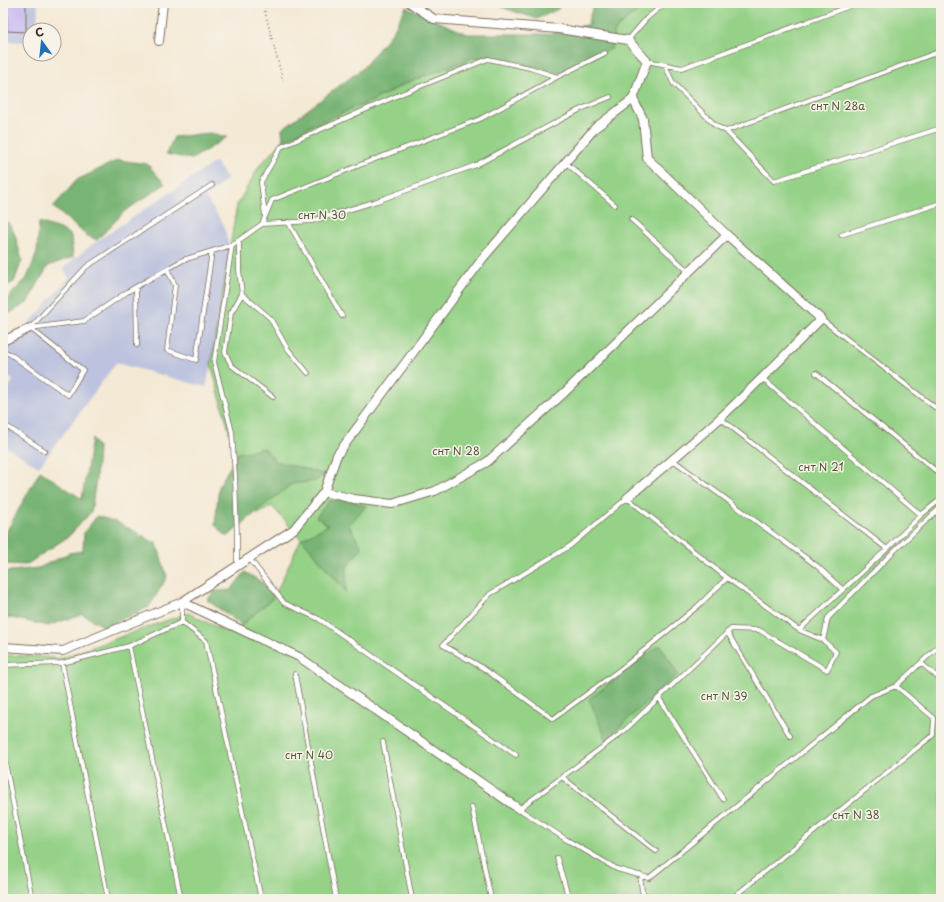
<svg xmlns="http://www.w3.org/2000/svg" width="944" height="902" font-family="'Playpen Sans',sans-serif">
<rect width="100%" height="100%" fill="#f7f3e8"/>
<filter id="ink" filterUnits="userSpaceOnUse"><feTurbulence type="fractalNoise" baseFrequency=".025" numOctaves="2"/><feDisplacementMap in="SourceGraphic" scale="8" xChannelSelector="R" yChannelSelector="G"/><feConvolveMatrix kernelMatrix="1 2 1 2 8 2 1 2 1" color-interpolation-filters="sRGB"/></filter>
<filter id="wash" filterUnits="userSpaceOnUse"><feTurbulence type="fractalNoise" baseFrequency=".012" numOctaves="4" result="noise"/><feDisplacementMap in="SourceGraphic" scale="16" xChannelSelector="R" yChannelSelector="G"/><feGaussianBlur stdDeviation="0.9" result="paint"/><feColorMatrix in="noise" values="0 0 0 0 0 0 0 0 0 0 0 0 0 0 0 0 0 1.4 0 .05"/><feComposite in="paint" operator="in"/></filter>
<g filter="url(#wash)">
<rect width="100%" height="100%" fill="#f4e9d5"/>
<path fill="#bdc3de" d="M3,3H38L37,30H30V42L3,41Z
M215,162L228,179L205,197L224,225L230,251L211,364L206,387L116,363L39,467L3,445V396L13,380L3,373V361L7,357L3,355V345L33,319L69,278L63,268L93,244Z"/>
<path fill="#95d288" stroke="#687e53" d="M646,3H941V899H3V655L61,658L188,613L228,633L242,625L274,597L301,539L272,506L258,514L236,457L211,364L237,205L260,165L283,141L313,125L374,100L406,83L475,57L530,65L555,74L615,30Z"/>
<path fill="#78b474" stroke="#5a6f49" d="M503,3H561L558,9L537,19L501,7Z
M594,3H646L615,30L611,49L555,74L530,65L475,57L406,83L374,100L313,125L283,141L282,129L362,69L392,33L406,7L467,34H548L591,24L588,22Z
M210,133L227,137L192,159L166,154L174,137Z
M118,160L147,164L165,184L125,211L97,240L86,235L53,207L77,180Z
M8,222L15,235L22,260L14,282L3,287V224Z
M39,222L62,230L71,236L73,257L48,266L27,303L3,317V303L27,278L37,253Z
M92,438L98,448L96,480L91,512L69,536L26,565L3,564V538L40,471L82,499Z
M264,448L275,461L324,474L316,481L292,484L261,508L227,537L215,525L219,486L238,453Z
M330,500L350,501L366,506L349,525L362,548L347,566L346,592L302,539L328,525L316,517Z
M97,516L119,523L157,544L167,577L149,607L105,627L82,614L48,626L3,616V572L39,568L69,553L83,551L84,533Z
M245,572L263,583L274,597L242,625L207,600L215,591L231,590Z
M660,645L678,674L606,739L589,699Z"/>
<g id="blocks">
<path fill="#c3b5f3" d="M7,3H26V32L7,31Z"/>
</g>
</g>
<g filter="url(#ink)">
<use href="#blocks" fill-opacity="0" stroke="#7c6d5e" stroke-width="1"/>
<g fill="none" stroke-linecap="round" stroke-linejoin="round">
<g stroke="#7c6d5e" stroke-width="5.5">
<path id="service" d="M628,40L646,19L665,3
M647,61L682,68L858,3
M665,65L673,83L716,126L726,131L774,181L941,128
M726,131L941,51
M565,162L615,205
M265,216L261,182L281,147L401,94L488,59L530,68L557,77
M631,219L689,272
M288,222L342,316
M262,224L272,200L365,163L480,119L557,77L605,53
M841,235L941,203
M239,240V270L242,294L270,318L287,348L308,373
M232,245L214,362L232,432L235,476L237,536V566
M167,269L175,285L167,350L196,360L212,251
M136,287L137,345
M242,294L231,313L225,352L231,365L273,397
M821,319L941,412
M31,327L86,267L212,185
M30,328L84,321L127,292L183,260L232,245L262,224L312,221L377,201L476,165L579,110L610,97
M3,351L10,354L68,395L83,370L30,328
M816,373L941,475
M762,378L921,515
M720,418L887,549
M3,424L45,451
M673,460L817,566L843,590
M249,558L284,603L319,619L516,755
M727,578L698,606L626,665L553,719L483,668L443,645L490,594L570,546L627,498L727,578L799,630L823,640
M182,622L206,641L261,899
M799,630L887,549L921,515L941,499
M727,632L790,736
M129,646L181,899
M62,663L108,899
M921,663L941,680
M3,665L62,663L129,646L182,622V602
M295,674L336,899
M896,686L941,644
M659,698L723,799
M383,742L412,899
M3,752L32,899
M562,777L656,851
M472,807L491,899
M557,858L569,899
M640,875L642,891L648,899
M637,899L646,897
M731,899L933,735L934,718L896,686L871,696L649,878L617,869L567,840L519,809L624,731L731,629L759,630L827,670L836,652L823,640L828,618L896,549L941,507
M939,899L941,897"/>
</g>
<g stroke="#7c6d5e" stroke-width="10">
<path id="minor" d="M159,41L163,3
M3,341L30,328
M324,492L354,499L392,504L435,491L487,462L564,393L727,235L647,158L643,119L633,99
M627,498C658,472 689,446 719,419C754,387 788,352 821,319L727,235
M182,602L299,657L519,809
M3,647L63,651L182,602L294,529L324,492L337,455L483,258L595,128L633,99L647,61L628,40L559,29L434,19L410,3"/>
</g>
<path stroke="#7c6d5e" stroke-width="1.5" stroke-dasharray="1 3" stroke-linecap="butt" d="M265,3V12L283,81"/>
<use href="#service" stroke="#fff" stroke-width="4"/>
<use href="#minor" stroke="#fff" stroke-width="8"/>
</g>
</g>
<g text-anchor="middle" dominant-baseline="central" stroke-width="3" stroke-linejoin="round" paint-order="stroke">
<g font-size="11" fill="#525438" stroke="#f7f3e8">
<text x="838" y="105">снт N 28а</text>
<text x="322" y="214">снт N 30</text>
<text x="456" y="450">снт N 28</text>
<text x="821" y="466">снт N 21</text>
<text x="724" y="695">снт N 39</text>
<text x="309" y="754">снт N 40</text>
<text x="856" y="814">снт N 38</text>
</g>
</g>
<rect width="944" height="902" fill="none" stroke="#f7f3e8" stroke-width="16"/>
<g transform="translate(42 42) rotate(345)"><circle r="19" fill="#f7f3e8" stroke="#aca397"/>
<path d="M0-3L7 15L0 10L-7 15Z" fill="#1f6fb2"/>
<text y="-6" font-size="11" font-weight="bold" text-anchor="middle" fill="#3b2a1e">С</text>
</g>
</svg>
